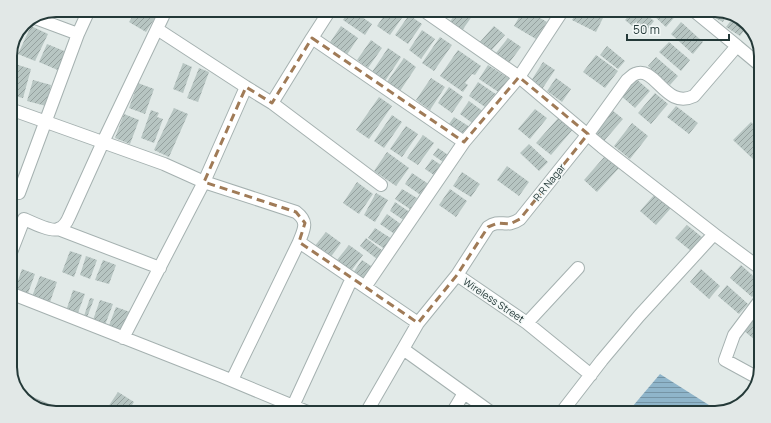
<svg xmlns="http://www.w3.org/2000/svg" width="771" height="423" font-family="Manrope,sans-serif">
<defs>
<pattern id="water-rules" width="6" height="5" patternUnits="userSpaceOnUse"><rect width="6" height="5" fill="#8fb5ca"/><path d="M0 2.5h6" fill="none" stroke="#7594a5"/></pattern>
<pattern id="building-hatch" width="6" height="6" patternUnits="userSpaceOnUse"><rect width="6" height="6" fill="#b7c5c2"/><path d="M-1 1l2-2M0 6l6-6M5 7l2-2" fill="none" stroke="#95a19f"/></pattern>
</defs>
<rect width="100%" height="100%" fill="#e2eae8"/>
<path fill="url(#water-rules)" d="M660,374L720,412L715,413H627Z"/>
<path fill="url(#building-hatch)" d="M137,10H146L156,16L146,32L129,22Z
M349,10H352L372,24L365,35L343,20Z
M363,10H378L373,17Z
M388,10H396L404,15L390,35L377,26Z
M435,10H450L446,17Z
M458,10H472L475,12L461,32L449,23Z
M523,10H526L547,22L536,39L514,26Z
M578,10H597L605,14L596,32L572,20Z
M634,10H641L654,21L643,35L625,20Z
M657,10H677L679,12L666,27L653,15Z
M711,10L727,13L723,22L709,15Z
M409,15L422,24L408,44L395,35Z
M735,15L738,16L748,25L740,36L726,27Z
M681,22L703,42L693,54L671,34Z
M31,26L48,34L35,61L18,54Z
M341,26L358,38L346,56L329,44Z
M494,26L505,35L490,52L479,43Z
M21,30L22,31L12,54L10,53Z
M422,30L435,39L421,59L409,50Z
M440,37L452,45L434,71L422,63Z
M508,38L521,47L509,63L496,53Z
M371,40L382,48L368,68L357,60Z
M669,42L690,60L681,71L659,52Z
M47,44L69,53L60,71L39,62Z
M607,46L625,61L618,69L600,55Z
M388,48L401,57L385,81L372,72Z
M458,50L481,66L475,75L472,74L465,83L468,85L463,92L440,76Z
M596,55L618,71L605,88L583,72Z
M656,57L678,76L670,85L648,66Z
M404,58L416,67L400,91L387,82Z
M543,62L555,70L542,89L531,81Z
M12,63L31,69L23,98L10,95V69Z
M183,63L192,67L183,93L173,89Z
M488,65L510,79L500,93L479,79Z
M199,68L209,72L198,102L187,98Z
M431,78L445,87L430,110L416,100Z
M556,78L571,89L562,102L547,91Z
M635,78L650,91L635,108L620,95Z
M33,80L51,85L46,106L27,101Z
M478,82L497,95L488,109L469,96Z
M138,83L154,89L145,114L129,108Z
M449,87L463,97L452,113L438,103Z
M655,93L668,104L651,124L638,113Z
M379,97L392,106L369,139L356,130Z
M469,101L484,112L475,125L460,114Z
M676,106L698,123L689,134L667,117Z
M174,108L188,114L169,157L154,150Z
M535,109L547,118L530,139L518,129Z
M151,110L159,113L157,117L163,119L154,143L141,138Z
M612,110L623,119L604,141L593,132Z
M124,114L139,120L130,144L115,138Z
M392,115L402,122L384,148L374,141Z
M560,116L574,128L551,155L536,143Z
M454,117L470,127L462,138L446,128Z
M751,122L761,133V151L753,159L733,140Z
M632,123L648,136L630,159L614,146Z
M406,126L418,134L402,157L390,149Z
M423,135L434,143L418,165L407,158Z
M529,144L548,162L539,171L520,153Z
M438,148L451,157L446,164L433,155Z
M387,152L409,168L396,186L374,171Z
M605,156L619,168L597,192L584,180Z
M432,159L444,167L437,177L425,169Z
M507,166L529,182L519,196L497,180Z
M462,172L480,184L471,197L453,186Z
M412,173L430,185L422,196L405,184Z
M357,182L373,194L359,214L343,203Z
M402,189L417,198L410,209L395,199Z
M450,189L467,201L456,217L439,205Z
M376,193L388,200L375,222L364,215Z
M655,194L671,208L656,225L640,211Z
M395,202L411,213L405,221L390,211Z
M387,214L402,225L396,235L380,224Z
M687,225L703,238L691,251L675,238Z
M375,228L392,239L385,249L368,238Z
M326,232L341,243L330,258L314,247Z
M366,238L383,251L377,259L360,246Z
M349,245L363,255L351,271L337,260Z
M70,251L82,255L74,277L62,272Z
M86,256L97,260L90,279L80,275Z
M103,260L116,265L109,284L95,280Z
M362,260L374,268L364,281L353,273Z
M741,265L761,283V287L752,297L730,278Z
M22,269L35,274L27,296L14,292Z
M701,269L720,286L709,299L690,282Z
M40,276L57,282L49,305L31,299Z
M727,285L748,304L739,314L718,296Z
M73,290L85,294L76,318L65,314Z
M90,298L94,299L86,320L83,319Z
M100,300L113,304L105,325L93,320Z
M116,307L130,312L123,334L108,328Z
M761,310V345L743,330Z
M118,392L134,402L127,413H104Z"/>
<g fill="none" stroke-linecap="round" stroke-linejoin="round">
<g stroke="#a5b1b0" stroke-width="14">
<path id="minor" d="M423,10L519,77L602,147L714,234
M693,10L737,46
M157,29L246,87
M78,34L89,10
M312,38L330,10
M272,103L381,185
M10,109L164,164L204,182L296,212C309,222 304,229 299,242L418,323
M464,142L519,77L563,10
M19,193L78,34L35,18
M58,229L160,268
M10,255L24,219C31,222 51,232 58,229C64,227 67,222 69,217L103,142L166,10
M457,275L488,227C500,218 506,229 520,219L588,134L627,80C630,78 632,75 635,74C656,65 665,110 694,96L737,46L761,66
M10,293L221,376L310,413
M527,323L591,375
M123,338L204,182L246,87L272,103L312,38L464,142L365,287
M403,349L492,413
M758,378L725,360L734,335L761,299
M232,380L299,242
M29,403L48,411
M293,406L352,278
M366,413L418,323L457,275L527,323L578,268
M452,413L464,393
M561,413L602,360L639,316L714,234L761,269"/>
</g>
<use href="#minor" stroke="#fff" stroke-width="12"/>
</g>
<path fill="none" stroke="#a07b57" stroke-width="3" stroke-dasharray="8 5" stroke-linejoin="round" d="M312,38L464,142L519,77L588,134L520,219L510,224L498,223L488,227L457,275L418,323L299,242L305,223L296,212L204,182L246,87L272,103Z"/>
<g text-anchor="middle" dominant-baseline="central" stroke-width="3" stroke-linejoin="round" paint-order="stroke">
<g font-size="10" fill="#243938" stroke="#f2f7f6">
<text transform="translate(549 182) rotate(-51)">R R Nagar</text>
<text transform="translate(494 300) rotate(34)">Wireless Street</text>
</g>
</g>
<path d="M0 0H771V423H0ZM56 17H715A39 39 0 0 1 754 56V367A39 39 0 0 1 715 406H56A39 39 0 0 1 17 367V56A39 39 0 0 1 56 17Z" fill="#e2e8e7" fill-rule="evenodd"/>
<path fill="none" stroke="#243938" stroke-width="2" d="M56 17H715A39 39 0 0 1 754 56V367A39 39 0 0 1 715 406H56A39 39 0 0 1 17 367V56A39 39 0 0 1 56 17Z"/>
<path d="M627 34v6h102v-6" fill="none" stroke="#243938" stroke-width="2"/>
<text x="633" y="34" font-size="12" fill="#243938" stroke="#f2f7f6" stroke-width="3" paint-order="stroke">50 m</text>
</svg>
